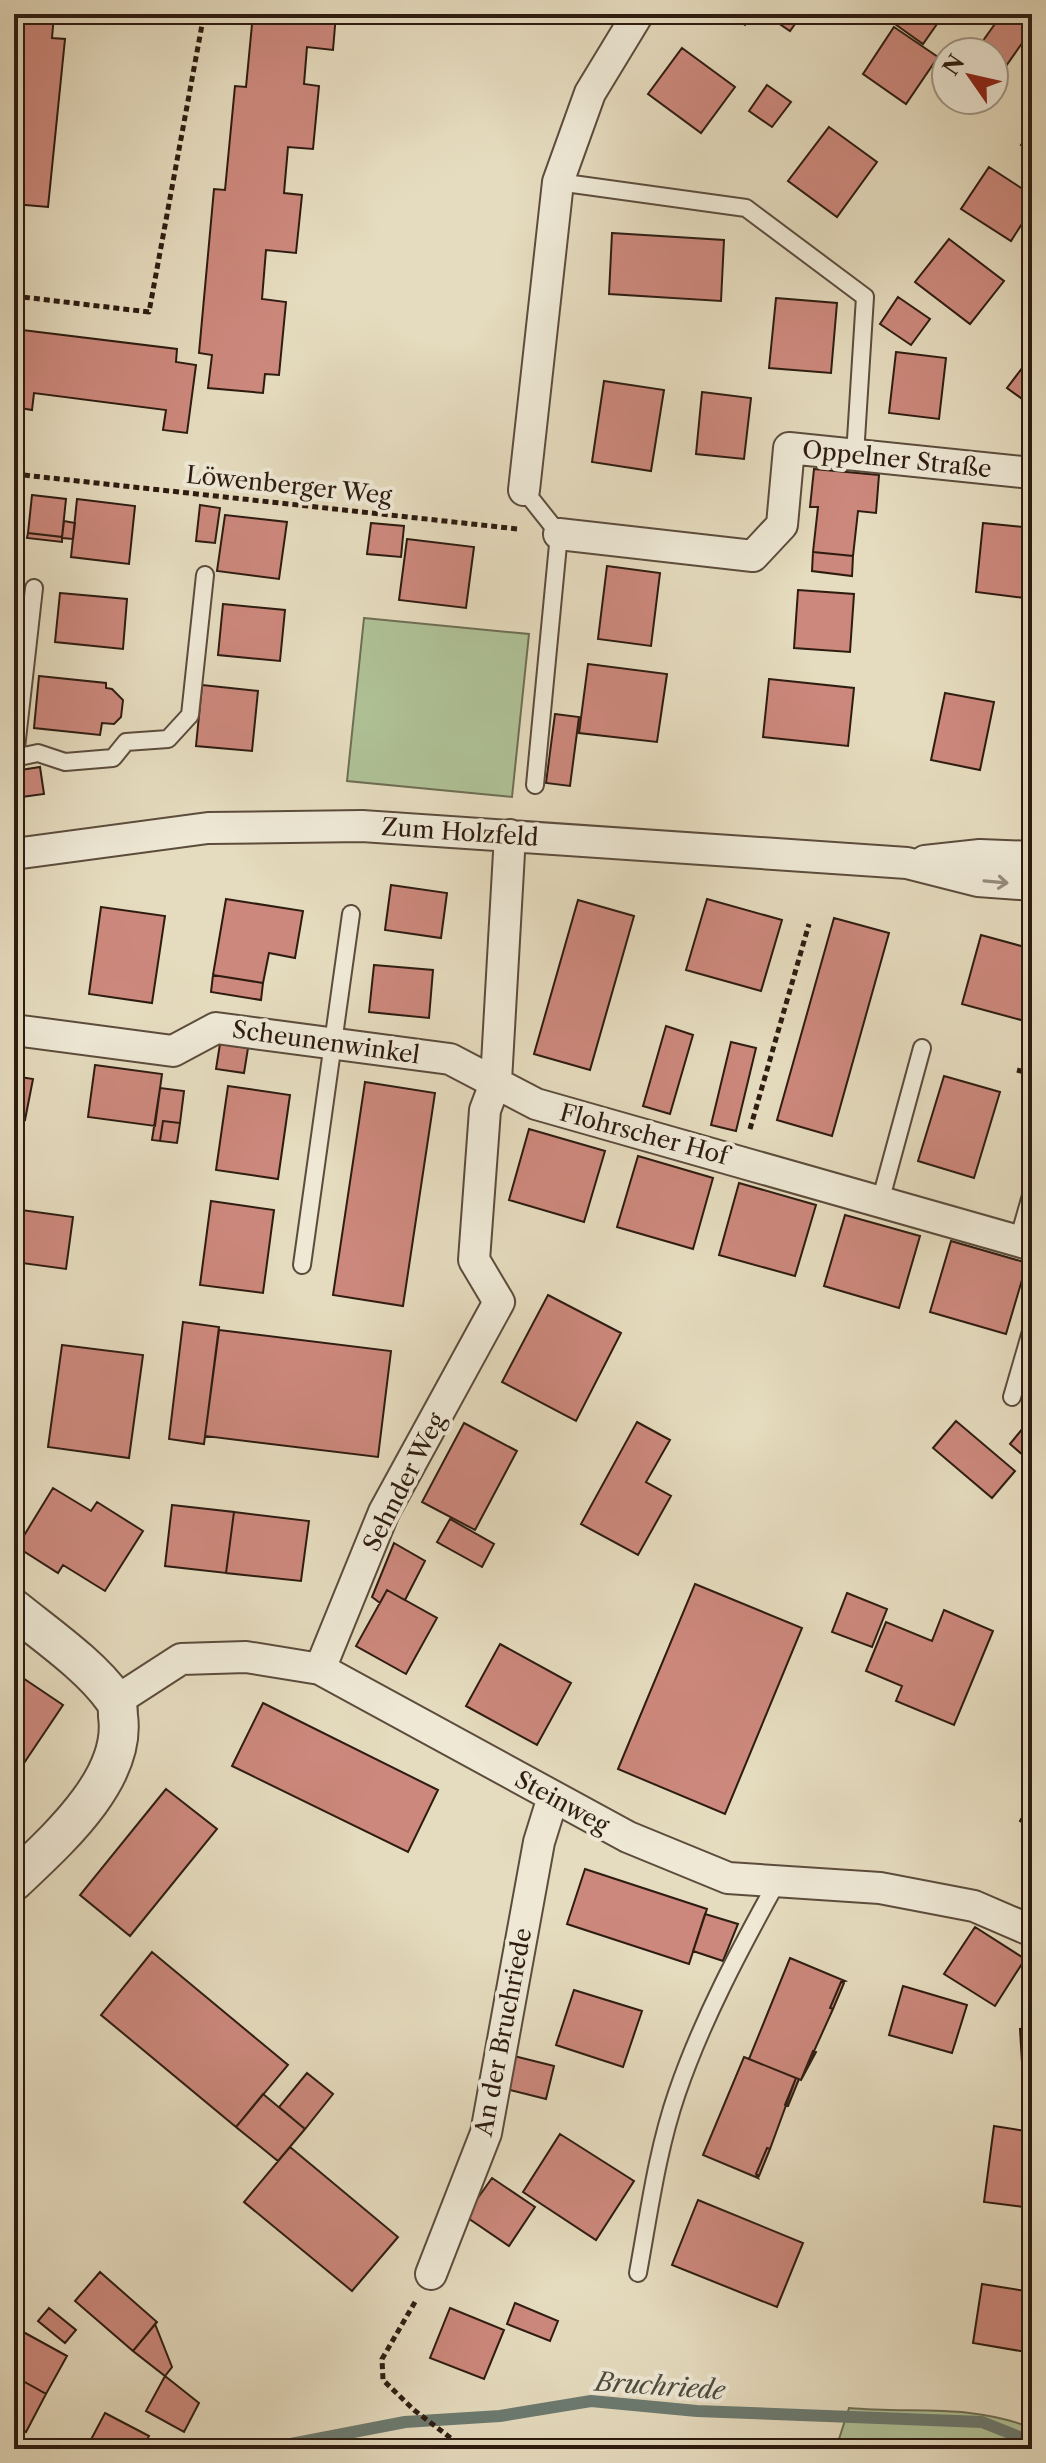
<svg xmlns="http://www.w3.org/2000/svg" width="1046" height="2463" font-family="'Libre Caslon Text',serif">
<rect width="100%" height="100%" fill="#e5dbbe"/>
<filter id="stains"><feTurbulence type="fractalNoise" baseFrequency=".0025" numOctaves="4"/><feColorMatrix values="0 0 0 0 .2 0 0 0 0 .09 0 0 0 0 .02 0 0 0 .5 -.17"/></filter>
<radialGradient id="worn" r=".72"><stop offset=".6" stop-color="#630" stop-opacity="0"/><stop offset="1" stop-color="#630" stop-opacity=".3"/></radialGradient>
<path fill="#afc196" stroke="#6e6e54" stroke-width="2" d="M364,618L529,634L512,797L347,781Z
M849,2408C914,2414 968,2403 1032,2428V2449H869L839,2439Z"/>
<g fill="none" stroke-linecap="round" stroke-linejoin="round">
<path stroke="#6c7b71" stroke-width="12" d="M284,2449L291,2444L405,2422L500,2416L591,2401L697,2411L982,2422L1032,2442"/>
</g>
<path fill="#cc887c" stroke="#2e1c11" stroke-width="2" d="M14,14L54,15L52,38L65,39L48,207L14,204Z
M253,14H336L333,50L307,47L304,84L319,86L313,149L288,147L284,193L302,195L296,253L266,250L262,299L286,302L279,375L265,374L263,393L208,388L212,355L199,353L214,189L225,190L235,86L246,87Z
M729,14H754L745,25Z
M765,14H802L790,31Z
M881,14H944L923,44Z
M1002,14H1012L1032,29L994,83V52H975Z
M894,27L938,57L906,104L863,74Z
M682,48L735,87L701,133L648,94Z
M767,85L791,102L772,127L749,111Z
M829,127L877,162L837,217L788,181Z
M1032,129V153L1021,145Z
M989,167L1032,195V208L1011,241L961,209Z
M612,233L724,240L721,301L609,294Z
M949,239L1004,281L970,324L915,282Z
M898,297L930,319L911,345L880,324Z
M776,298L837,303L831,373L769,368Z
M14,329L177,349L176,362L196,365L187,433L163,430L166,410L34,393L32,410L14,407Z
M896,352L946,358L939,419L889,413Z
M1032,355V406L1007,388Z
M604,381L664,390L651,471L592,462Z
M702,392L751,398L744,459L696,454Z
M814,469L879,475L876,513L858,511L853,556L813,552L818,507H810Z
M32,495L66,499L62,537L28,533Z
M77,499L135,506L129,564L71,557Z
M200,505L220,508L215,543L196,541Z
M225,515L287,522L279,579L217,571Z
M64,521L75,523L73,539L62,538Z
M371,523L404,526L401,557L367,554Z
M983,523L1032,528V575L1027,574L1025,598L976,592Z
M28,533L62,537V542L27,538Z
M407,539L474,547L466,608L399,600Z
M813,552L853,556L852,576L812,571Z
M607,566L660,573L651,646L598,639Z
M798,590L854,594L850,652L794,648Z
M60,593L127,599L123,649L55,642Z
M223,604L285,610L280,661L218,655Z
M588,664L667,674L657,742L579,733Z
M39,676L106,683V688L112,689L123,700L121,717L114,724L102,723L100,735L34,728Z
M769,679L854,688L848,746L763,737Z
M202,685L258,691L252,751L196,746Z
M945,693L994,702L980,770L931,760Z
M555,714L579,717L570,786L546,783Z
M40,767L44,794L14,798V771Z
M391,885L447,893L441,938L385,930Z
M226,899L303,911L295,958L269,953L263,983L213,975Z
M707,899L782,920L761,991L686,970Z
M578,900L634,916L590,1070L534,1054Z
M101,907L165,916L152,1003L89,994Z
M834,918L889,933L832,1136L777,1120Z
M981,935L1032,949V1023L962,1004Z
M374,965L433,970L429,1018L369,1012Z
M213,975L263,983L261,1000L211,992Z
M666,1026L693,1035L670,1114L643,1106Z
M731,1042L756,1048L736,1131L711,1125Z
M220,1044L248,1048L244,1073L216,1069Z
M95,1065L162,1074L155,1126L88,1117Z
M14,1076L33,1079L25,1120L14,1117Z
M944,1076L1000,1092L974,1178L918,1161Z
M365,1082L435,1093L403,1306L333,1295Z
M228,1086L290,1095L278,1179L216,1170Z
M160,1088L184,1091L180,1123L163,1121L160,1141L152,1140Z
M163,1121L180,1123L177,1143L160,1141Z
M529,1129L605,1151L584,1222L509,1200Z
M638,1156L713,1178L693,1249L617,1227Z
M739,1183L816,1205L795,1276L719,1255Z
M211,1201L274,1210L263,1293L200,1285Z
M14,1209L73,1217L66,1269L14,1262Z
M845,1215L920,1236L899,1308L824,1286Z
M951,1241L1027,1263L1006,1334L930,1312Z
M548,1295L621,1333L576,1421L502,1382Z
M183,1322L219,1327L204,1444L169,1439Z
M219,1330L391,1351L378,1457L205,1436Z
M62,1345L143,1355L129,1458L48,1447Z
M1032,1417V1463L1010,1444Z
M956,1421L1015,1471L992,1498L933,1448Z
M637,1422L670,1440L646,1482L671,1496L638,1555L581,1524Z
M464,1423L517,1451L475,1530L422,1502Z
M14,1447L23,1457L14,1465Z
M1032,1475V1493L1023,1485Z
M53,1488L91,1511L97,1502L143,1531L105,1591L63,1565L58,1573L17,1547Z
M172,1505L234,1512L226,1573L165,1566Z
M234,1512L309,1521L301,1581L226,1573Z
M450,1519L494,1544L482,1567L437,1542Z
M394,1543L425,1561L405,1600L387,1590L380,1603L372,1597Z
M695,1584L802,1628L725,1814L618,1769Z
M387,1590L437,1618L406,1674L356,1646Z
M847,1593L887,1609L872,1647L832,1632Z
M944,1610L993,1631L954,1725L896,1701L902,1686L866,1671L886,1622L932,1641Z
M500,1644L571,1683L537,1745L466,1706Z
M14,1672L63,1705L16,1775L14,1774Z
M263,1703L438,1790L408,1852L232,1766Z
M166,1789L217,1829L130,1936L80,1895Z
M1032,1801V1829L1020,1821Z
M585,1869L707,1909L689,1964L567,1924Z
M705,1914L738,1924L723,1961L693,1951Z
M975,1927L1025,1959L995,2006L944,1974Z
M152,1952L288,2065L236,2127L101,2015Z
M790,1958L845,1981L841,1982L830,2008L833,2009L801,2080L749,2059Z
M841,1982L844,1983L833,2009L830,2008Z
M903,1986L967,2005L952,2053L889,2035Z
M574,1990L642,2011L623,2067L556,2045Z
M1032,2028V2095H1024L1020,2029Z
M813,2051L816,2052L801,2080Z
M514,2056L554,2066L546,2099L506,2089Z
M744,2057L796,2078L770,2149L767,2148L756,2174L758,2178L703,2155Z
M307,2073L333,2094L305,2129L279,2107Z
M796,2078L799,2079L788,2106L785,2105Z
M263,2094L305,2129L278,2161L236,2127Z
M994,2126L1032,2132V2208L984,2202Z
M560,2134L634,2181L596,2240L523,2192Z
M290,2147L398,2237L352,2291L244,2202Z
M767,2148L770,2149L759,2176L756,2174Z
M492,2178L535,2207L509,2246L465,2216Z
M698,2200L803,2243L777,2307L672,2265Z
M100,2272L157,2322L133,2351L75,2301Z
M982,2284L1032,2292V2353L973,2343Z
M515,2303L558,2321L550,2341L507,2324Z
M49,2308L76,2330L65,2343L38,2321Z
M450,2308L504,2330L484,2379L430,2358Z
M155,2324L172,2367L165,2376L133,2351Z
M16,2328L67,2356L46,2394L14,2376Z
M14,2376L46,2394L26,2432L14,2425Z
M165,2376L199,2403L184,2432L146,2411Z
M105,2413L149,2436L142,2449H86Z
M839,2439L869,2449H835Z"/>
<g fill="none" stroke-linecap="round" stroke-linejoin="round">
<g stroke="#5c4c3c" stroke-width="20">
<path id="service" d="M558,182L746,208L865,297L855,455
M524,490L559,534L535,785
M15,757L34,588
M14,758L38,753L65,762L113,758L126,742L168,739L190,715L205,575
M880,1202L922,1048
M1018,1241L1032,1192
M302,1265L351,914
M1012,1397L1032,1328
M638,2273C649,2213 657,2151 677,2093C702,2020 740,1949 777,1882"/>
</g>
<g stroke="#5c4c3c" stroke-width="34">
<path id="minor" d="M524,490L558,182L590,93L638,14
M559,534L753,556L782,525L789,448L1032,473
M14,854L208,828L362,826L907,863L978,881L1032,885
M925,861L980,855L1032,857
M14,1030L173,1051L216,1028L450,1059L536,1104L1032,1245
M320,1669L384,1512L499,1302L474,1260L485,1110L496,1081L510,835
M116,1701L181,1659L246,1657L320,1669L628,1837L728,1878L880,1888L974,1906L1032,1931
M431,2274L486,2133L539,1842L553,1797"/>
</g>
<g stroke="#5c4c3c" stroke-width="42">
<path id="tertiary" d="M14,1609C46,1635 91,1666 114,1699C118,1704 118,1711 118,1716C127,1779 56,1841 14,1881"/>
</g>
<path stroke="#2e1c11" stroke-width="5" stroke-dasharray="6 4" stroke-linecap="butt" d="M14,296L149,312L204,14
M14,474L518,529
M1017,1070L1032,1074
M750,1129L809,924
M415,2302L382,2359L383,2380L414,2410L465,2449"/>
<use href="#service" stroke="#eee8d5" stroke-width="16"/>
<use href="#minor" stroke="#eee8d5" stroke-width="30"/>
<use href="#tertiary" stroke="#eee8d5" stroke-width="38"/>
</g>
<defs><path id="oneway-shaft" d="M-6 0H5M1.5-3L5.5 0L1.5 3" fill="none" stroke-width="1.6" stroke-linecap="round" stroke-linejoin="round" transform="scale(2)"/></defs>
<use stroke="#988c7d" href="#oneway-shaft" transform="translate(996 882) rotate(5)"/>
<g text-anchor="middle" dominant-baseline="central" stroke-width="8" stroke-linejoin="round" paint-order="stroke">
<g font-size="24" fill="#2e1c11" stroke="#eee8d5">
<text transform="translate(897 459) rotate(6)">Oppelner Straße</text>
<text transform="translate(289 485) rotate(6)">Löwenberger Weg</text>
<text transform="translate(460 832) rotate(4)">Zum Holzfeld</text>
<text transform="translate(326 1042) rotate(8)">Scheunenwinkel</text>
<text transform="translate(644 1134) rotate(15)">Flohrscher Hof</text>
<text transform="translate(404 1482) rotate(-63)">Sehnder Weg</text>
<text transform="translate(562 1802) rotate(29)">Steinweg</text>
<text transform="translate(503 2032) rotate(-79)">An der Bruchriede</text>
</g>
<g font-size="26" font-style="italic" fill="#4d4c41" stroke="#eee8d5">
<text transform="translate(660 2386) rotate(4)">Bruchriede</text>
</g>
</g>
<rect width="1046" height="2463" fill="none" stroke="#e5dbbe" stroke-width="48"/>
<rect x="16" y="16" width="1014" height="2431" fill="none" stroke="#2e1c11" stroke-width="4"/>
<rect x="24" y="24" width="998" height="2415" fill="none" stroke="#2e1c11" stroke-width="2"/>
<g transform="translate(970 76) rotate(304)"><circle r="38" fill="#eee8d5" stroke="#a19687" stroke-width="2"/>
<path d="M0-6L14 30L0 20L-14 30Z" fill="#8f2418"/>
<text y="-12" font-size="22" font-weight="bold" text-anchor="middle" fill="#2e1c11">N</text>
</g>
<rect width="100%" height="100%" filter="url(#stains)"/>
<rect width="100%" height="100%" fill="url(#worn)"/>
</svg>
